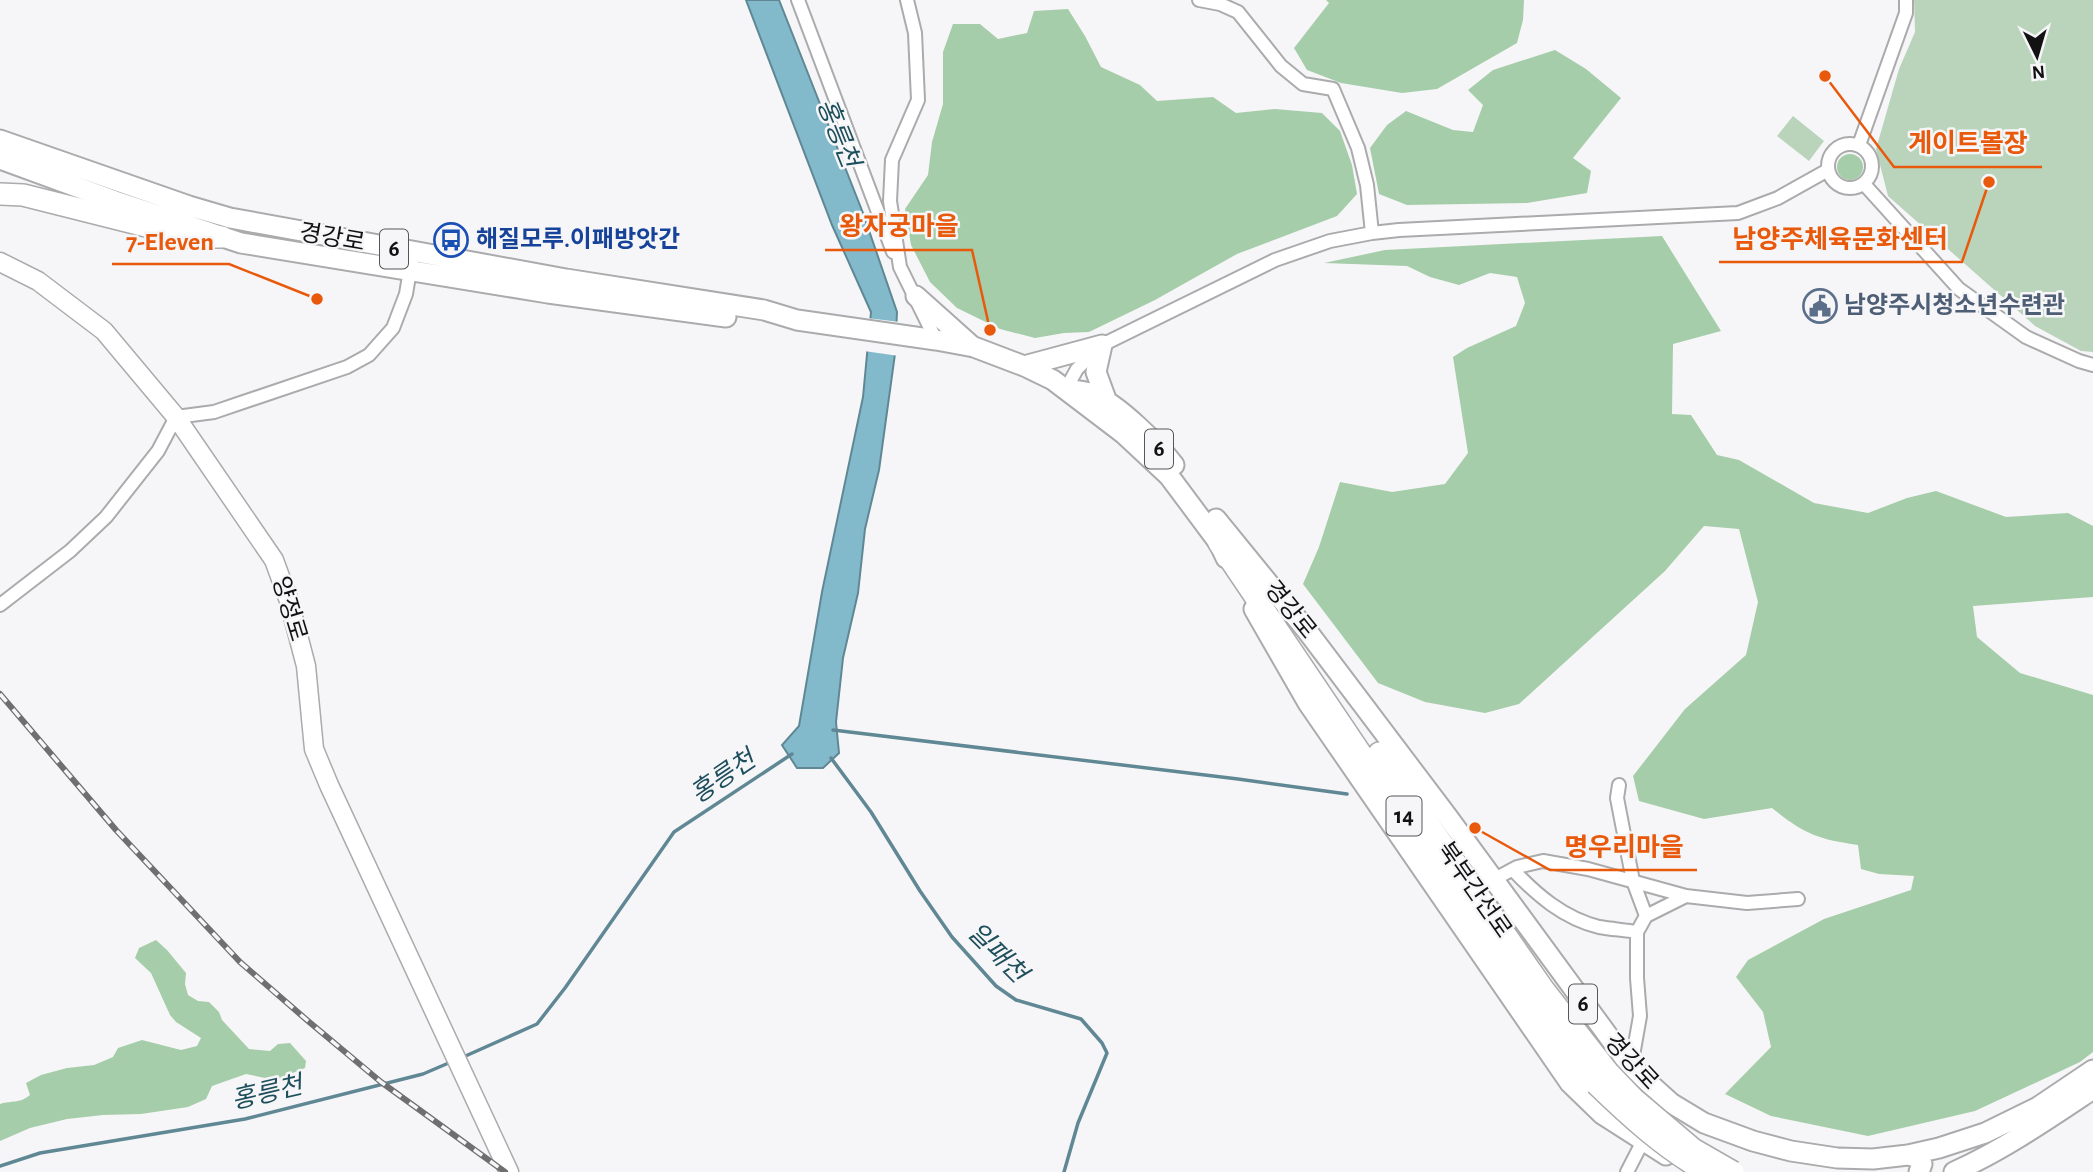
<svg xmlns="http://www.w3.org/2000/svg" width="2093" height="1172" font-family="'Alegreya Sans','Noto Sans KR',sans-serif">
<rect width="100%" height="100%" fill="#f6f6f8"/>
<path fill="#b9d4bb" d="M1914,0H2093V352L2081,351L2035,326L1888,196L1876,149L1899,69L1915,32Z
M1793,116L1824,141L1809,161L1777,136Z"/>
<path fill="#a6cda9" d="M1326,0H1524L1523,20L1517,43L1437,89L1402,93L1341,83L1307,70L1294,48L1329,3Z
M1068,9L1085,36L1101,67L1140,85L1157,101L1213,97L1236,113L1275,109L1322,113L1340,131L1352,165L1357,194L1337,216L1237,254L1155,300L1089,332L1064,333L1035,338L1000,329L957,308L930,282L911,245L905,209L928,175L932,142L943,104V52L953,24H980L998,39L1027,33L1034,11Z
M1555,50L1586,69L1621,98L1573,158L1591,171L1587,193L1527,203L1407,205L1379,194L1370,148L1387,125L1406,111L1453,130L1473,132L1483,105L1468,90L1493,70Z
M1837 167a13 13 0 1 1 26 0a13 13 0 1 1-26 0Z
M1662,236L1721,331L1673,344L1672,414L1691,415L1717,455L1739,460L1814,503L1868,513L1907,498L1936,491L2006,517L2068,513L2093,526V597L1973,606L1977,637L2020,673L2093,695V1052L2080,1062L1975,1111L1868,1136L1771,1116L1725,1094L1771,1047L1763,1012L1736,977L1748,960L1824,919L1911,890L1914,876L1879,874L1861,869L1858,845C1817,839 1804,834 1772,808L1704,819L1639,801L1633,776L1685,709L1746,655L1758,602L1739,529L1704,526L1665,571L1519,704L1485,713L1425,702L1378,683L1303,584L1319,547L1340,482L1392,492L1445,484L1468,453L1453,357L1467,348L1516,326L1525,303L1517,277L1490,273L1459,285L1430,277L1407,266L1324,263L1385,250Z
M156,940L167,950L186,973L185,984L188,995L198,1001L209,1002L219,1012L222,1020L249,1049L270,1051L278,1044L290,1043L306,1061L305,1068L275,1080L246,1074L212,1086L206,1099L188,1107L141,1114L103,1115L67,1119L30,1128L0,1141V1104C13,1100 19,1104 30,1095L26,1083L41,1075L67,1068L94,1065L113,1057L118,1048L142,1040L181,1050L197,1046L201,1038L176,1022L170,1015L151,973L135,958L139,948Z"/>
<path fill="#82bacc" stroke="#608894" stroke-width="2" d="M746,0H779L863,213L897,312L895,354L879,470L865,529L858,593L843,658L836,722L839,753L823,768H797L782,745L799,726L822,592L863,397L871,312L832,225Z"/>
<path fill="#f6f6f8" d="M867,318L900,322L899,356L864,351Z"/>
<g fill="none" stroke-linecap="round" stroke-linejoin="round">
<path stroke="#608894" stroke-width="3.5" d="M833,730L1238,779L1347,794
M831,758L871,812L920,891L952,937L996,986L1016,1000L1081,1019L1102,1043L1107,1053L1078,1123L1064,1172
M461,1058L537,1024L565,988L674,832L792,754
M0,1166L40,1153L245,1119L423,1074L451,1062"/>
<g stroke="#ababad" stroke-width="16">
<path id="minor" d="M798,0L893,252
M907,0L915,33L918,100L892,160L890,201L900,267L936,340
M1199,0L1220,4L1238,12L1281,66L1303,84L1333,89L1358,148L1367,185L1372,233
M1828 166a22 22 0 1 1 44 0a22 22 0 1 1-44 0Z
M1859,145L1906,13V0
M1864,184L1959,289L2026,337L2079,361L2093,365
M1066,389L1077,369L1102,345L1275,260L1330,241L1372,233L1399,230L1738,213L1778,198L1828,170
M0,605L70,551L106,517L158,451L176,417L214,412L347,367L369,355L393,328L406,294L413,252
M1619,785L1617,798L1633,881L1646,916
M1513,870C1537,895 1563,918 1599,927C1611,929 1624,930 1637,932
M1493,880L1517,867L1543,861L1588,869L1686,896L1747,903L1798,899
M1631,1067L1640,1016L1637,978V932L1646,916L1686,896
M1627,1172L1643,1141"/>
</g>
<g stroke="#ababad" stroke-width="21">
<path id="secondary" d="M0,262L38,281L104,331L176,417L274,560L289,601L306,666L314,749L329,785L509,1172"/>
</g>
<g stroke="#ababad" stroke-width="23">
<path id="primary" d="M0,140L189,206L230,218L566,279L764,310L797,320L936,340L974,347L1024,366L1053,380L1124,434L1169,476L1219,543L1226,558
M0,159L115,201L241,243L548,293L726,317
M916,296L973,347
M1024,366L1102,345L1096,372L1107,402
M1071,390C1078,391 1086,391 1093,394C1118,404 1158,444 1174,465
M1216,519L1308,632L1447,816L1631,1067L1671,1103L1704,1123L1753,1141L1791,1151L1837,1158L1873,1159L1908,1155L1939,1148L1985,1133L2038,1107L2093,1070
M1254,609L1308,703L1570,1083L1602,1114L1666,1155
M1908,1155L1920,1158L1922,1164L1919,1172
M1954,1172C2003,1150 2048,1119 2093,1089"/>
</g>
<g stroke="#ababad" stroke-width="24">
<path id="trunk" d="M0,194L23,195L190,237H222
M1219,543L1419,840L1540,1014L1596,1084
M1379,753L1544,990L1608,1072"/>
</g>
<use href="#minor" stroke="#fff" stroke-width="12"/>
<use href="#secondary" stroke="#fff" stroke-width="18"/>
<use href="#primary" stroke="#fff" stroke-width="19"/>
<use href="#trunk" stroke="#fff" stroke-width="21"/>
<g stroke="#6f6f71" stroke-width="6">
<path id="rail" d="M0,694L116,830L240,962L308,1021L381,1082L505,1172"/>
</g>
<use href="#rail" stroke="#f6f6f8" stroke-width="3.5" stroke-dasharray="10" stroke-linecap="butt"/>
<g stroke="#ababad" stroke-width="24" stroke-linecap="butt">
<path id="trunk-bridge" d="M1608,1072L1634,1099L1693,1149L1733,1172
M1596,1084C1629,1116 1663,1147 1703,1170"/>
</g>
<use href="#trunk-bridge" stroke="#fff" stroke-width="21"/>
</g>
<defs>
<g id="bus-ring" transform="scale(1.75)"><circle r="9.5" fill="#f6f6f8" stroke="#1a4fb4" stroke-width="1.5"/><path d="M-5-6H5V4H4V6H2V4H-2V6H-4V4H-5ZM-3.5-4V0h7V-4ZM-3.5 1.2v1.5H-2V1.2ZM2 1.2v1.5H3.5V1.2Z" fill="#1a4fb4"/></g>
<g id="civic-ring" transform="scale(1.75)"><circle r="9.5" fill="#f6f6f8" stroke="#5c6f8a" stroke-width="1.5"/><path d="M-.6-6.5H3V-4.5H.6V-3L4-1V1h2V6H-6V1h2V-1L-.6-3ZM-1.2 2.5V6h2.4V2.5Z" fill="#5c6f8a"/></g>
</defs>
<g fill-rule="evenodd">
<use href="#bus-ring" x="451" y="240"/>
<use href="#civic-ring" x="1820" y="306"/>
</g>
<g text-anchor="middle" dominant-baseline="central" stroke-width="5" stroke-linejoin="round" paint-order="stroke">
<g fill="#f6f6f8" stroke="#565658" stroke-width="2">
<rect x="380" y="229.5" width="28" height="39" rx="5"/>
<rect x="1145" y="429.5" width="28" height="39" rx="5"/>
<rect x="1386.5" y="796.5" width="35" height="39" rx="5"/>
<rect x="1569" y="984.5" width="28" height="39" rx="5"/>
</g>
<g font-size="23" font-weight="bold" fill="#121213">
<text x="394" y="249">6</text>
<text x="1159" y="449">6</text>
<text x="1404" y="816">14</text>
<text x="1583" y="1004">6</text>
</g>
<g font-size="24" fill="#121213" stroke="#f6f6f8">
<text transform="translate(332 238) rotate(10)">경강로</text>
<text transform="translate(289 609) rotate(73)">양정로</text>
<text transform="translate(1290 610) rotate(51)">경강로</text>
<text transform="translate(1474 890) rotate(55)">북부간선로</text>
<text transform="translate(1631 1062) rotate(47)">경강로</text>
</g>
<g font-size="24" font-weight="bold" fill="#164399" stroke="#f6f6f8" text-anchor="start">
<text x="476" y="240">해질모루.이패방앗간</text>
</g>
<g font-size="24" font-weight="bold" fill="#4e5e75" stroke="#f6f6f8" text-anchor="start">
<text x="1844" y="306">남양주시청소년수련관</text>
</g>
<g font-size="26" font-style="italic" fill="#1e4f5c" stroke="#f6f6f8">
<text transform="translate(838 133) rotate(68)">홍릉천</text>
<text transform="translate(723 777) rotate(-34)">홍릉천</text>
<text transform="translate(997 953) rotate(45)">일패천</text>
<text transform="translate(267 1093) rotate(-13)">홍릉천</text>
</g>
</g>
<path fill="none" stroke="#e8590c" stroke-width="2.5" d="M1825 76L1894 167H2042M990 330L972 250H825M1989 182L1962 262H1719M317 299L229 264H112M1475 828L1550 870H1697"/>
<g fill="#e8590c" stroke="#f6f6f8" stroke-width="2.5">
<circle cx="1825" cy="76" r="7"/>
<circle cx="990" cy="330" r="7"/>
<circle cx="1989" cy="182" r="7"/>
<circle cx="317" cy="299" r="7"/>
<circle cx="1475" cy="828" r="7"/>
</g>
<g font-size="26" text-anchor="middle" font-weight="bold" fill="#e8590c" stroke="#f6f6f8" stroke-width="5" stroke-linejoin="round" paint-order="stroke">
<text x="1968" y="152">게이트볼장</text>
<text x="899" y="235">왕자궁마을</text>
<text x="1840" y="248">남양주체육문화센터</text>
<text x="170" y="250">7-Eleven</text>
<text x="1624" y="856">명우리마을</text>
</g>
<g transform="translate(2037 56) rotate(175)" stroke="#f6f6f8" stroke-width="5" paint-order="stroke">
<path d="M0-5L12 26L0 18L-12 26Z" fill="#121213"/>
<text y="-10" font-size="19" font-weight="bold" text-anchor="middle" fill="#121213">N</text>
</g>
</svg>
